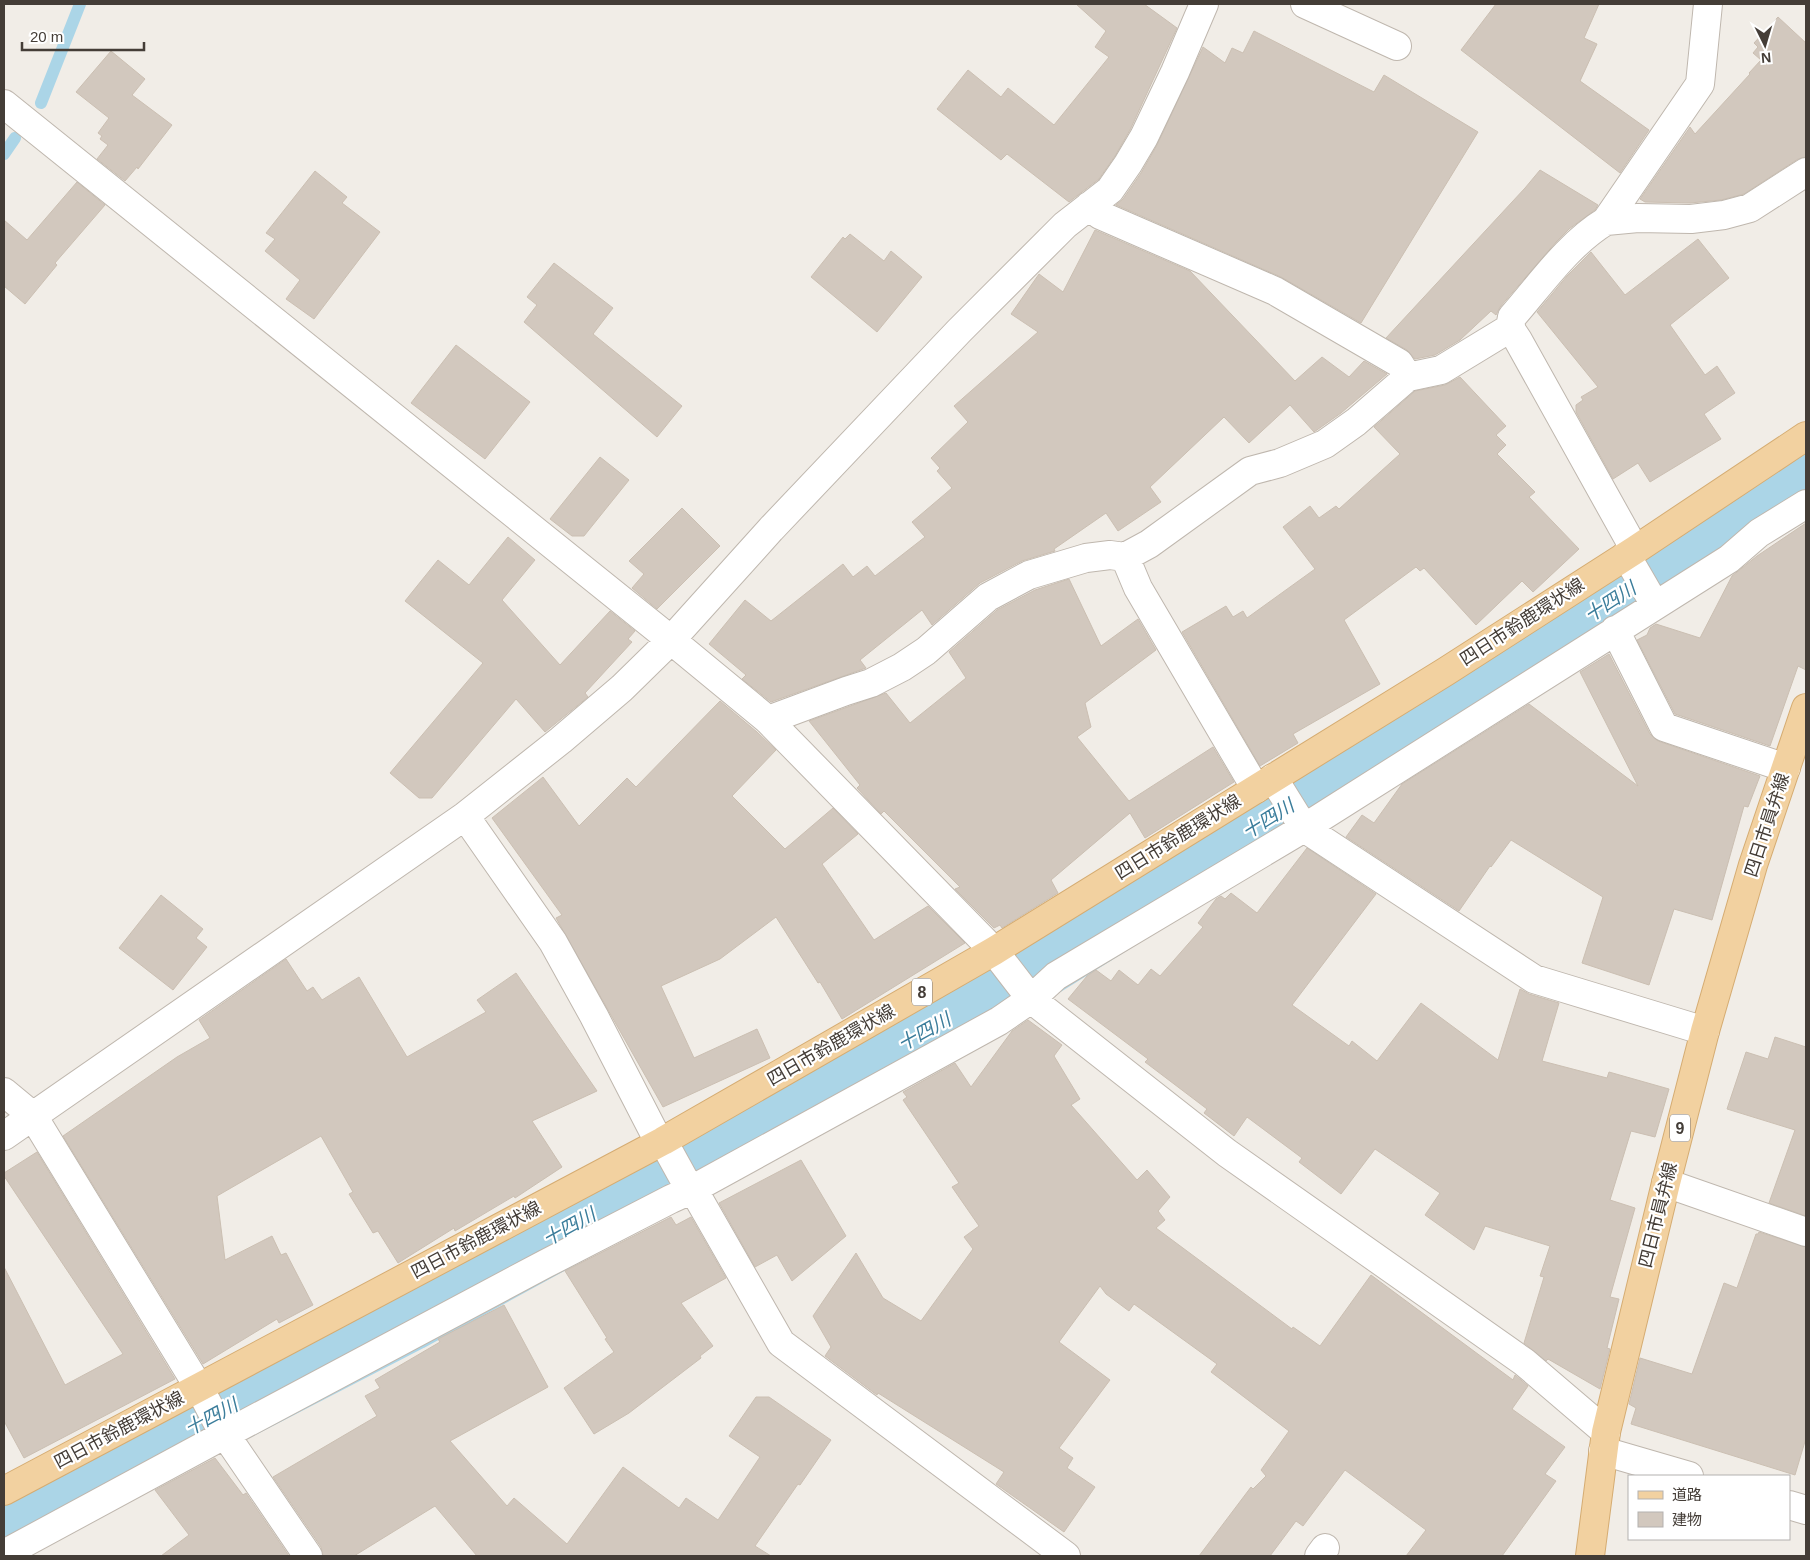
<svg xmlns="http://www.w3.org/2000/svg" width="1810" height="1560" font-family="Helvetica,'Noto Sans JP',sans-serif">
<rect width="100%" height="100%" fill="#f1ede7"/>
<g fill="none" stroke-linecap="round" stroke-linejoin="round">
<path stroke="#abd5e7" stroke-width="12" d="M41,103L80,4
M4,154L15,138"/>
<path stroke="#abd5e7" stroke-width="74" d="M4,1525L117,1465L407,1315L942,1022L1461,700L1806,475"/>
</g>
<path fill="#d2c8be" stroke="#cbbfb2" d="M1076,4H1144L1177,28L1130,130L1115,156L1099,179L1069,202L1007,154L1001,160L937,109L968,70L1001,97L1008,88L1054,125L1109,57L1095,47L1106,31Z
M1496,4H1599L1584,38L1597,44L1580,81L1649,130L1620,173L1461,50Z
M1778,17L1806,43V157L1798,159L1744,194L1721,200L1690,203L1645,202L1640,199L1690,127L1695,134L1750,74L1749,73L1761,60L1753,53L1758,47L1754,43Z
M1254,31L1374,92L1384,75L1478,132L1361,323L1281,277L1116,205L1123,199L1141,173L1157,145L1203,47L1225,63L1232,48L1243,53Z
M111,51L145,79L132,95L172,125L138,169L137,167L125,181L97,159L108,145L100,139L102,136L98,133L109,118L76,92Z
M1540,170L1598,205L1595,210L1569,229L1556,242L1500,307L1496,315L1491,311L1460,340L1435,355L1415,359L1407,350L1386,338L1525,188Z
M315,171L347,197L342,203L380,232L314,319L286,299L300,280L265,251L275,239L266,233Z
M77,182L105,205L55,263L57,265L25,304L4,286V220L27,240Z
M1095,230L1190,271L1295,381L1322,357L1349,377L1364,361L1387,374L1341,413L1314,432L1290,405L1249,443L1224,417L1150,487L1161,502L1118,531L1106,513L1054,549L1055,551L1022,561L980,583L932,625L922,610L860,660L866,668L771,702L742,679L746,675L709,644L745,600L771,621L843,564L853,577L867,566L875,576L925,537L912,522L952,488L937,471L940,468L931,458L968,422L954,406L1038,332L1011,314L1039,274L1063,292Z
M850,234L884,261L891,251L922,277L877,332L811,277L843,237L845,239Z
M1698,239L1729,278L1670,325L1705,375L1717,366L1735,393L1704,414L1721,439L1650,482L1638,463L1613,479L1576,412V405L1583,400L1581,397L1598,387L1537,312L1567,276L1591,252L1625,295Z
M554,263L613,308L593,334L682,406L657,437L524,322L537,305L527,297Z
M456,345L530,402L485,459L411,403Z
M1460,377L1506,426L1496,435L1506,445L1497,454L1535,492L1529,497L1579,549L1533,592L1522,581L1476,625L1424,568L1420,571L1416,567L1344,620L1380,684L1293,734L1298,743L1260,766L1182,632L1226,606L1233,617L1243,611L1247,618L1315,569L1283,527L1310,506L1319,518L1336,506L1339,509L1400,454L1374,427L1415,391L1445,385Z
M600,457L629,480L584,536H572L550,519Z
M682,508L720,546L657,609L632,588L644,574L629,561Z
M1806,523V670L1798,666L1770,746L1675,714L1637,640L1647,635L1650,628L1656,624L1700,638L1732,576L1757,556Z
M508,537L535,560L502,600L560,665L610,611L635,631L628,639L632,642L585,693L588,697L545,732L516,699L432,798H419L390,773L483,663L405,601L438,560L469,585Z
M1069,579L1101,646L1138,619L1156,650L1085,703L1091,727L1077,737L1129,801L1213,747L1234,782L1145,838L1130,813L1051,880L1058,893L1002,928L1000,925L994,928L955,889L960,887L884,811L881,814L857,788L860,785L809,721L886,693L910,723L966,678L949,652L997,610L1035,590Z
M1609,654L1650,734L1658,741L1760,776L1748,807L1744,806L1712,920L1674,909L1649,985L1582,963L1603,897L1511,840L1491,867L1490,866L1459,911L1346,837L1362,815L1374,823L1402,784L1529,704L1638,786L1580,672Z
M720,701L757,732L776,750L732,796L785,849L833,808L858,834L822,864L874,940L928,906L965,943L842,1019L820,982L818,983L776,917L720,959L661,986L694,1058L757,1029L770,1058L663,1107L556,918L562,915L492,818L543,777L579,826L627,778L636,787Z
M1307,848L1376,894L1292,1005L1349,1046L1352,1041L1377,1061L1421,1003L1498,1060L1520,989L1529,994L1559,1003L1542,1061L1607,1078L1609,1072L1669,1089L1655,1137L1631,1131L1610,1200L1635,1208L1610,1297L1619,1299L1607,1348L1610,1349L1600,1389L1548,1359L1546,1361L1524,1343L1544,1277L1540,1276L1550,1246L1485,1226L1474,1250L1425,1215L1440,1193L1375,1149L1341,1194L1299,1162L1302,1158L1247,1117L1234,1136L1204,1113L1207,1109L1145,1062L1148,1059L1068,999L1087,976L1096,970L1111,981L1119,970L1138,985L1151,969L1160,976L1203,927L1198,923L1216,899L1221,896L1225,899L1231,893L1257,913Z
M161,895L203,929L196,938L207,947L173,990L119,948Z
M286,959L307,991L313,987L322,1000L359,977L407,1057L486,1012L477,1000L516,973L597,1091L532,1121L562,1167L515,1198L514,1196L455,1231L454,1228L398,1263L378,1231L373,1233L349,1194L353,1192L321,1136L217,1196L225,1260L272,1236L281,1255L286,1253L313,1305L279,1323L277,1319L203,1364L63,1136L177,1057L210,1038L199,1020Z
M1028,1020L1062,1045L1054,1056L1080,1099L1071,1105L1137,1180L1147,1170L1170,1197L1158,1211L1165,1220L1156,1228L1292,1329L1293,1327L1320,1346L1371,1275L1513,1380L1515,1375L1528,1386L1512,1409L1565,1447L1545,1474L1556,1481L1502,1556H1406L1426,1530L1345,1470L1303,1526L1296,1521L1270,1556H1199L1251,1487L1253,1489L1266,1476L1261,1470L1289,1431L1211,1372L1217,1364L1134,1304L1129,1311L1106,1294L1100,1286L1059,1342L1110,1380L1059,1448L1073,1458L1067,1468L1095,1487L1064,1532L996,1484L1004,1472L878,1393L877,1395L825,1356L831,1347L813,1316L856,1253L883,1298L921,1321L973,1249L964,1237L979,1226L952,1187L959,1183L903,1100L907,1097L903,1092L955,1063L971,1087L1012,1031Z
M1775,1037L1806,1047V1216L1769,1203L1795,1130L1727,1109L1746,1052L1768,1059Z
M37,1152L175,1379L24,1458L4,1421V1267L65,1385L123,1354L4,1176V1173Z
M801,1160L846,1236L792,1281L777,1255L755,1267L719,1203Z
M671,1217L676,1225L691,1217L726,1278L681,1303L713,1346L700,1356L701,1358L629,1413L594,1434L564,1388L614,1352L605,1339L607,1338L565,1271Z
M1759,1232L1806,1247V1438L1795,1475L1631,1424L1636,1408L1629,1404L1640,1358L1692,1374L1724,1283L1737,1288L1756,1234H1758Z
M504,1305L548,1387L450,1441L507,1506L514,1498L567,1544L623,1467L679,1508L686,1498L718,1520L760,1457L729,1436L756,1397H769L831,1440L800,1485L798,1484L755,1546L771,1556H477L435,1506L354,1556H323L321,1547L273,1477L377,1416L365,1396L380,1388L375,1380L440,1342L438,1339Z
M215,1458L243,1495L246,1493L289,1556H161L189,1535L155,1490Z"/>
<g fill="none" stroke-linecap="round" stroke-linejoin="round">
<g stroke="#bfb7ae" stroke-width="30">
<path id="minor" d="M1305,4L1397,46
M4,104L671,640L768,720L994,951L1031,999L1227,1153L1524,1362L1606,1432
M1089,206L1100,215L1275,291L1399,363L1408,377
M1606,221L1638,218L1691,219L1724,215L1750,208L1806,172
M1510,328L1518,340L1635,550
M1626,555L1655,605
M1125,557L1138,588L1256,789
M1615,630L1664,727L1786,768
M768,720L846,691L871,683L902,667L926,651L988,597L1029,575L1086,558L1110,555L1125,557L1149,544L1250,471L1280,463L1325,444L1356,422L1408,377L1441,370L1510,328L1512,317C1541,284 1568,244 1606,221L1700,84L1708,4
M1273,778L1304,828L1534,979L1705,1031
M465,816L553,942L594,1016L659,1142
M4,1092L33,1116L201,1391L224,1435L229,1440L308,1556
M4,1136L465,816L561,740L622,688L671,640L771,529L959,331L1065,225L1110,190L1128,164L1144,137L1175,72L1204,4
M663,1141L690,1190
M1666,1183L1806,1232
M693,1189L781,1343L1066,1556
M1603,1451L1689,1476
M1789,1505L1806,1510
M4,1554L224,1435L545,1264L671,1199L693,1189L999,1021L1031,999L1056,976L1304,828L1729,559L1759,533L1806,504
M1319,1556L1325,1548"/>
</g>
<g stroke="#d5ac72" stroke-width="30">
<path id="major" d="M4,1491L663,1141L994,951L1445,672L1635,550L1806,436
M1590,1556L1606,1432L1666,1183L1705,1031L1753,865L1806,708"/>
</g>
<use href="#minor" stroke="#fff" stroke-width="28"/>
<use href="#major" stroke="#f2d1a0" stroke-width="28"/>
</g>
<g text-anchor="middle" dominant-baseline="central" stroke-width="4.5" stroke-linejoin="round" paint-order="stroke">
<g fill="#fff" stroke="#7c7773" stroke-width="1">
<rect x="912" y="978.5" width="20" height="27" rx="4"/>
<rect x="1670" y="1114.5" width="20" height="27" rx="4"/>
</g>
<g font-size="16" font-weight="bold" fill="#443d37">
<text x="922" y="992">8</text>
<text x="1680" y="1128">9</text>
</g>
<g font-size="18" fill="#443d37" stroke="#fff">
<text transform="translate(1522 622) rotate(-33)">四日市鈴鹿環状線</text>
<text transform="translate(1767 825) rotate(-72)">四日市員弁線</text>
<text transform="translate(1178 837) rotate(-32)">四日市鈴鹿環状線</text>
<text transform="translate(831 1045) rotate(-30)">四日市鈴鹿環状線</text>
<text transform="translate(1658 1215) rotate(-76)">四日市員弁線</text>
<text transform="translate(476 1240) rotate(-28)">四日市鈴鹿環状線</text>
<text transform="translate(119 1430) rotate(-28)">四日市鈴鹿環状線</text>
</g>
<g font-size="19" font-style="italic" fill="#3b7d9b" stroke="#fff">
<text transform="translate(1610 602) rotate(-33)">十四川</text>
<text transform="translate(1268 819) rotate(-32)">十四川</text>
<text transform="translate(924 1032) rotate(-29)">十四川</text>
<text transform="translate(569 1227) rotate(-29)">十四川</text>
<text transform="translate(211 1417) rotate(-28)">十四川</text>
</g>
</g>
<rect width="1810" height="1560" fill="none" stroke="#443d37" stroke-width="10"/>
<rect x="1628" y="1475" width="162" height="65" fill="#ffffff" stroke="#b4b1af"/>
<rect x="1638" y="1491" width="25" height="8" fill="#f2d1a0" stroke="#b4b1af"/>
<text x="1672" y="1500" font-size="15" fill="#443d37">道路</text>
<rect x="1638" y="1512" width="25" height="15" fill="#d2c8be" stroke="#b4b1af"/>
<text x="1672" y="1525" font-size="15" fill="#443d37">建物</text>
<g transform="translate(1765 45) rotate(175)" stroke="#ffffff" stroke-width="4" paint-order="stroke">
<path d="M0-4L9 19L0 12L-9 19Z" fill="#443d37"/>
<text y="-8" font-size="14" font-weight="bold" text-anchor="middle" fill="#443d37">N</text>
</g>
<path d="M22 42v8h122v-8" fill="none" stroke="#443d37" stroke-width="2.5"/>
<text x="30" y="42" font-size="15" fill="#443d37" stroke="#ffffff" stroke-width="4" paint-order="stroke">20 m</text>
</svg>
